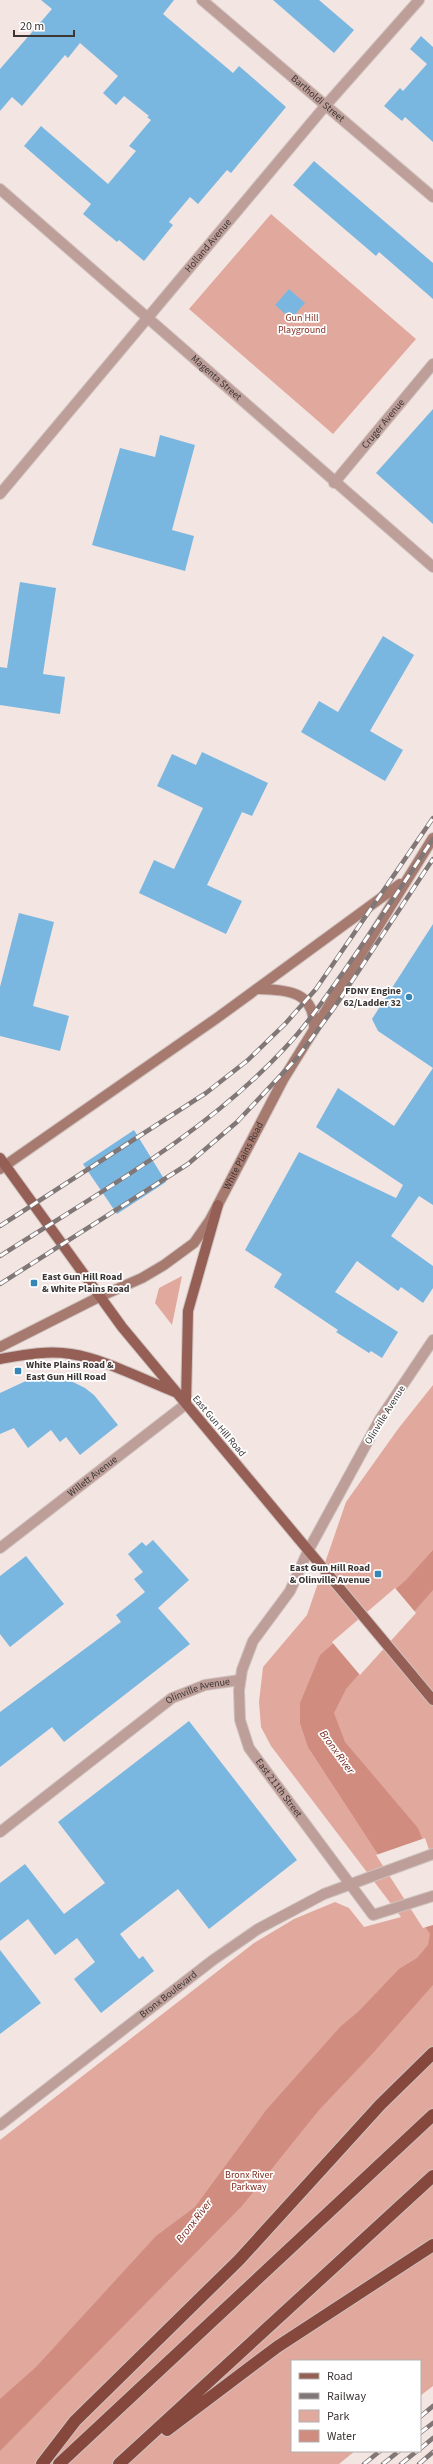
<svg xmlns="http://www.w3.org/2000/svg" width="433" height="2464" font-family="'Source Sans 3',sans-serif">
<rect width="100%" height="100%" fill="#f3e5e2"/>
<path fill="#e1a99e" d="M271,214L416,339L333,434L189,309Z
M182,1276L172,1325L155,1303L159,1288Z
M433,1385V2386L420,2396V2361H292V2451H355L339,2464H0V2140L254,1943L294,1919L335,1902L349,1908L364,1927L401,1917L271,1746L261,1727L259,1702L263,1667L307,1615L346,1502L398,1429Z"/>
<path fill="#d08c7f" d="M433,1550V1590L346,1689L334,1713L345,1742L418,1828L433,1866V1985L374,2052L319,2110L242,2206L0,2451V2399L36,2367L156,2236L195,2207L267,2109L341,2026L358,2012L399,1969L417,1958L428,1945L430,1934L308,1747L300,1723V1703L320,1655L406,1580Z"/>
<path fill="#f3e5e2" d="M395,1588L416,1613L360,1675L332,1642Z
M425,1838L433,1861V1925L423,1928L376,1855Z"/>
<path fill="#7ab7e0" d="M41,0H174L163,14L233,73L239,66L286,107L231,173L227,170L198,204L190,197L169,222L173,225L144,261L119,240L117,242L83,214L91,204L24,146L41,126L108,184L136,151L129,146L151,120L147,117L149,116L124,96L116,105L103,93L118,76L80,43L68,58L65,55L22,106L12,97L0,111V69L52,9Z
M273,0H319L354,30L334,53Z
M421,36L433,47V142L405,117L402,121L384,106L400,88L403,91L427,64L410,49Z
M314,161L433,263V299L379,252L376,256L293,185Z
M289,289L305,303L291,319L275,305Z
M433,409V524L376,473Z
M160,435L195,445L172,530L194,536L185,571L92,545L120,448L155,457Z
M20,582L56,588L43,674L65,677L60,714L0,705V667L7,668Z
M383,636L414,655L370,731L403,750L385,781L301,732L319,701L338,712Z
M202,752L268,783L252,816L242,812L207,885L242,901L226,934L139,893L154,860L174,869L203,808L157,786L172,754L196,765Z
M19,913L54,922L33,1006L69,1016L60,1051L0,1036V987Z
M433,924V1205L419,1196L391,1236L433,1266V1288L423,1303L401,1287L398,1291L357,1261L335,1292L398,1332L382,1358L371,1351L369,1353L336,1332L338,1330L274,1287L282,1274L245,1250L299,1152L396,1198L403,1185L316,1127L338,1088L394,1126L433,1068L378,1031L372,1019Z
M134,1130L166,1182L117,1214L83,1164Z
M52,1376L69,1380L85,1388L94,1395L118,1425L80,1455L66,1437L60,1442L51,1430L28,1448L14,1428L0,1434V1393L28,1380Z
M153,1540L189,1580L158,1608L190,1644L64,1742L52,1727L0,1767V1712L121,1622L116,1615L145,1592L134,1579L143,1572L128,1554L142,1542L146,1546Z
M26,1556L64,1604L10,1647L0,1634V1576Z
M189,1721L297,1860L209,1929L178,1889L120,1934L139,1959L143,1956L154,1971L101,2013L74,1979L95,1962L77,1938L55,1955L28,1919L0,1941V1883L25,1864L64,1914L105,1883L58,1822Z
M0,1950L41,2003L0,2034Z"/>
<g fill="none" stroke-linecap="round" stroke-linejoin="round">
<g stroke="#cec2bf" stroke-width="12">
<g id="street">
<path id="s1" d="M202,0L433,197"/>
<path id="s2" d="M0,189L433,567"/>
<path id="s3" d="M334,483L433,364"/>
<path id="s4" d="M0,494L326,105L419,0"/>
<path id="s5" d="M433,1340L380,1419L308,1551L290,1591L253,1641L242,1670L239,1690L240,1720L249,1748L373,1915L433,1896"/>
<path id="s6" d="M0,1548L186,1404"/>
<path id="s7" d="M0,1832L172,1698L205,1685L240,1680"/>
<path id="s8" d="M0,2125L213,1960L258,1929L324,1894L433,1854"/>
</g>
</g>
<g stroke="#cec2bf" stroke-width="12">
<g id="secondary">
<path d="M258,989C288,990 316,991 314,1030"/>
<path d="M0,1169L217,1018L400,884"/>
<path id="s9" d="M0,1347L99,1297L142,1278L164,1265L194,1243L210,1220L284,1078L433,838"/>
</g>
</g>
<g stroke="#cec2bf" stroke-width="12">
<path id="primary" d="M0,1158L122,1327L433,1700
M0,1359C23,1355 48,1350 71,1354C104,1359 142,1379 175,1392
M186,1404L188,1311L218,1205"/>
</g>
<g stroke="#cec2bf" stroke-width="14">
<path id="highway" d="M167,2430L277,2347L433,2245
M42,2464L75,2421L239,2260L380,2105L433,2053
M59,2464L433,2115
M119,2464L433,2176"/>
</g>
<use href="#street" stroke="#be9e98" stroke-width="10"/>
<use href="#secondary" stroke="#a77a70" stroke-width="10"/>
<use href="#primary" stroke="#955f55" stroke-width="10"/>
<use href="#highway" stroke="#86483d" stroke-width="12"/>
<g stroke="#807776" stroke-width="4.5">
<path id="rail" d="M0,1226L206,1093L248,1060L285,1024L316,989L433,818
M0,1256C98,1193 204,1135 284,1049C307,1025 325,998 344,971C374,928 404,883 433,839
M0,1284L188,1164L237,1122L297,1058L334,1008L433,859
M420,2417L433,2406
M420,2433L433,2423
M420,2449L433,2438
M364,2464L380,2451
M383,2464L399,2451
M401,2464L417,2451
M419,2464L433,2452"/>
</g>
<use href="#rail" stroke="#fff" stroke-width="3" stroke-dasharray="9" stroke-linecap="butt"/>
</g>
<g fill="#3687b8" stroke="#fff" stroke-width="1.5">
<circle cx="409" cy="997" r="4"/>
<rect x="30" y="1279" width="8" height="8" rx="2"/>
<rect x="14" y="1367" width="8" height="8" rx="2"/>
<rect x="374" y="1570" width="8" height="8" rx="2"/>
</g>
<g text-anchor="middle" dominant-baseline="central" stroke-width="3.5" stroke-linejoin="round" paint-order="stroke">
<g font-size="10" fill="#3c3635" stroke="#fff">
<text stroke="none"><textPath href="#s1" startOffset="152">Bartholdi Street</textPath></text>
<text stroke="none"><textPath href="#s4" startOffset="324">Holland Avenue</textPath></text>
<text stroke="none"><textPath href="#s2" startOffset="287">Magenta Street</textPath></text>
<text stroke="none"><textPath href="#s3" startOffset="77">Cruger Avenue</textPath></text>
<text stroke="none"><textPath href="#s9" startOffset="321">White Plains Road</textPath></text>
<text transform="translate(385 1415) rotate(-58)">Olinville Avenue</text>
<text transform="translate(219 1426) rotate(50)">East Gun Hill Road</text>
<text stroke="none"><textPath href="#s6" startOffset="117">Willett Avenue</textPath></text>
<text stroke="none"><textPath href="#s7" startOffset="245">Olinville Avenue</textPath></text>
<text stroke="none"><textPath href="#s5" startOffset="512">East 211th Street</textPath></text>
<text stroke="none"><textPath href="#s8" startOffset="213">Bronx Boulevard</textPath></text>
</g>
<g font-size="10" fill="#7f2d20" stroke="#fff">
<text x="302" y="318">Gun Hill<tspan x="302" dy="12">Playground</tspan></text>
<text x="249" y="2175">Bronx River<tspan x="249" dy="12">Parkway</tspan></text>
</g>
<g font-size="10" font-weight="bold" fill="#3c3635" stroke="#fff" text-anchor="end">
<text x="401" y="991">FDNY Engine<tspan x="401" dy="12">62/Ladder 32</tspan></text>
<text x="42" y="1277" text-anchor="start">East Gun Hill Road<tspan x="42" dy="12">&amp; White Plains Road</tspan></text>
<text x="26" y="1365" text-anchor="start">White Plains Road &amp;<tspan x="26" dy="12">East Gun Hill Road</tspan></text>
<text x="370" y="1568">East Gun Hill Road<tspan x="370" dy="12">&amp; Olinville Avenue</tspan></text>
</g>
<g font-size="11" font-style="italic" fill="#701f12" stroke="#fff">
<text transform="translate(337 1752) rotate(54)">Bronx River</text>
<text transform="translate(194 2221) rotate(-52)">Bronx River</text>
</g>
</g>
<rect x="291" y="2360" width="130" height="92" fill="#ffffff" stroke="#b1afae"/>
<rect x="299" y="2373" width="20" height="6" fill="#955f55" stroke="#b1afae"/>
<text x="327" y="2380" font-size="12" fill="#3c3635">Road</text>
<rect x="299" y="2393" width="20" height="6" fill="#807776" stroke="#b1afae"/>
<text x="327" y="2400" font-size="12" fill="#3c3635">Railway</text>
<rect x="299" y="2410" width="20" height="12" fill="#e1a99e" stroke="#b1afae"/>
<text x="327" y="2420" font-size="12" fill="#3c3635">Park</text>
<rect x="299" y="2430" width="20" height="12" fill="#d08c7f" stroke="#b1afae"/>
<text x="327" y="2440" font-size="12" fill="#3c3635">Water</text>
<path d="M14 30v6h60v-6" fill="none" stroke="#3c3635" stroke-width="2"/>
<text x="20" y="30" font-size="12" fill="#3c3635" stroke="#ffffff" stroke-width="3" paint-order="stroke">20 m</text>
</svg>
